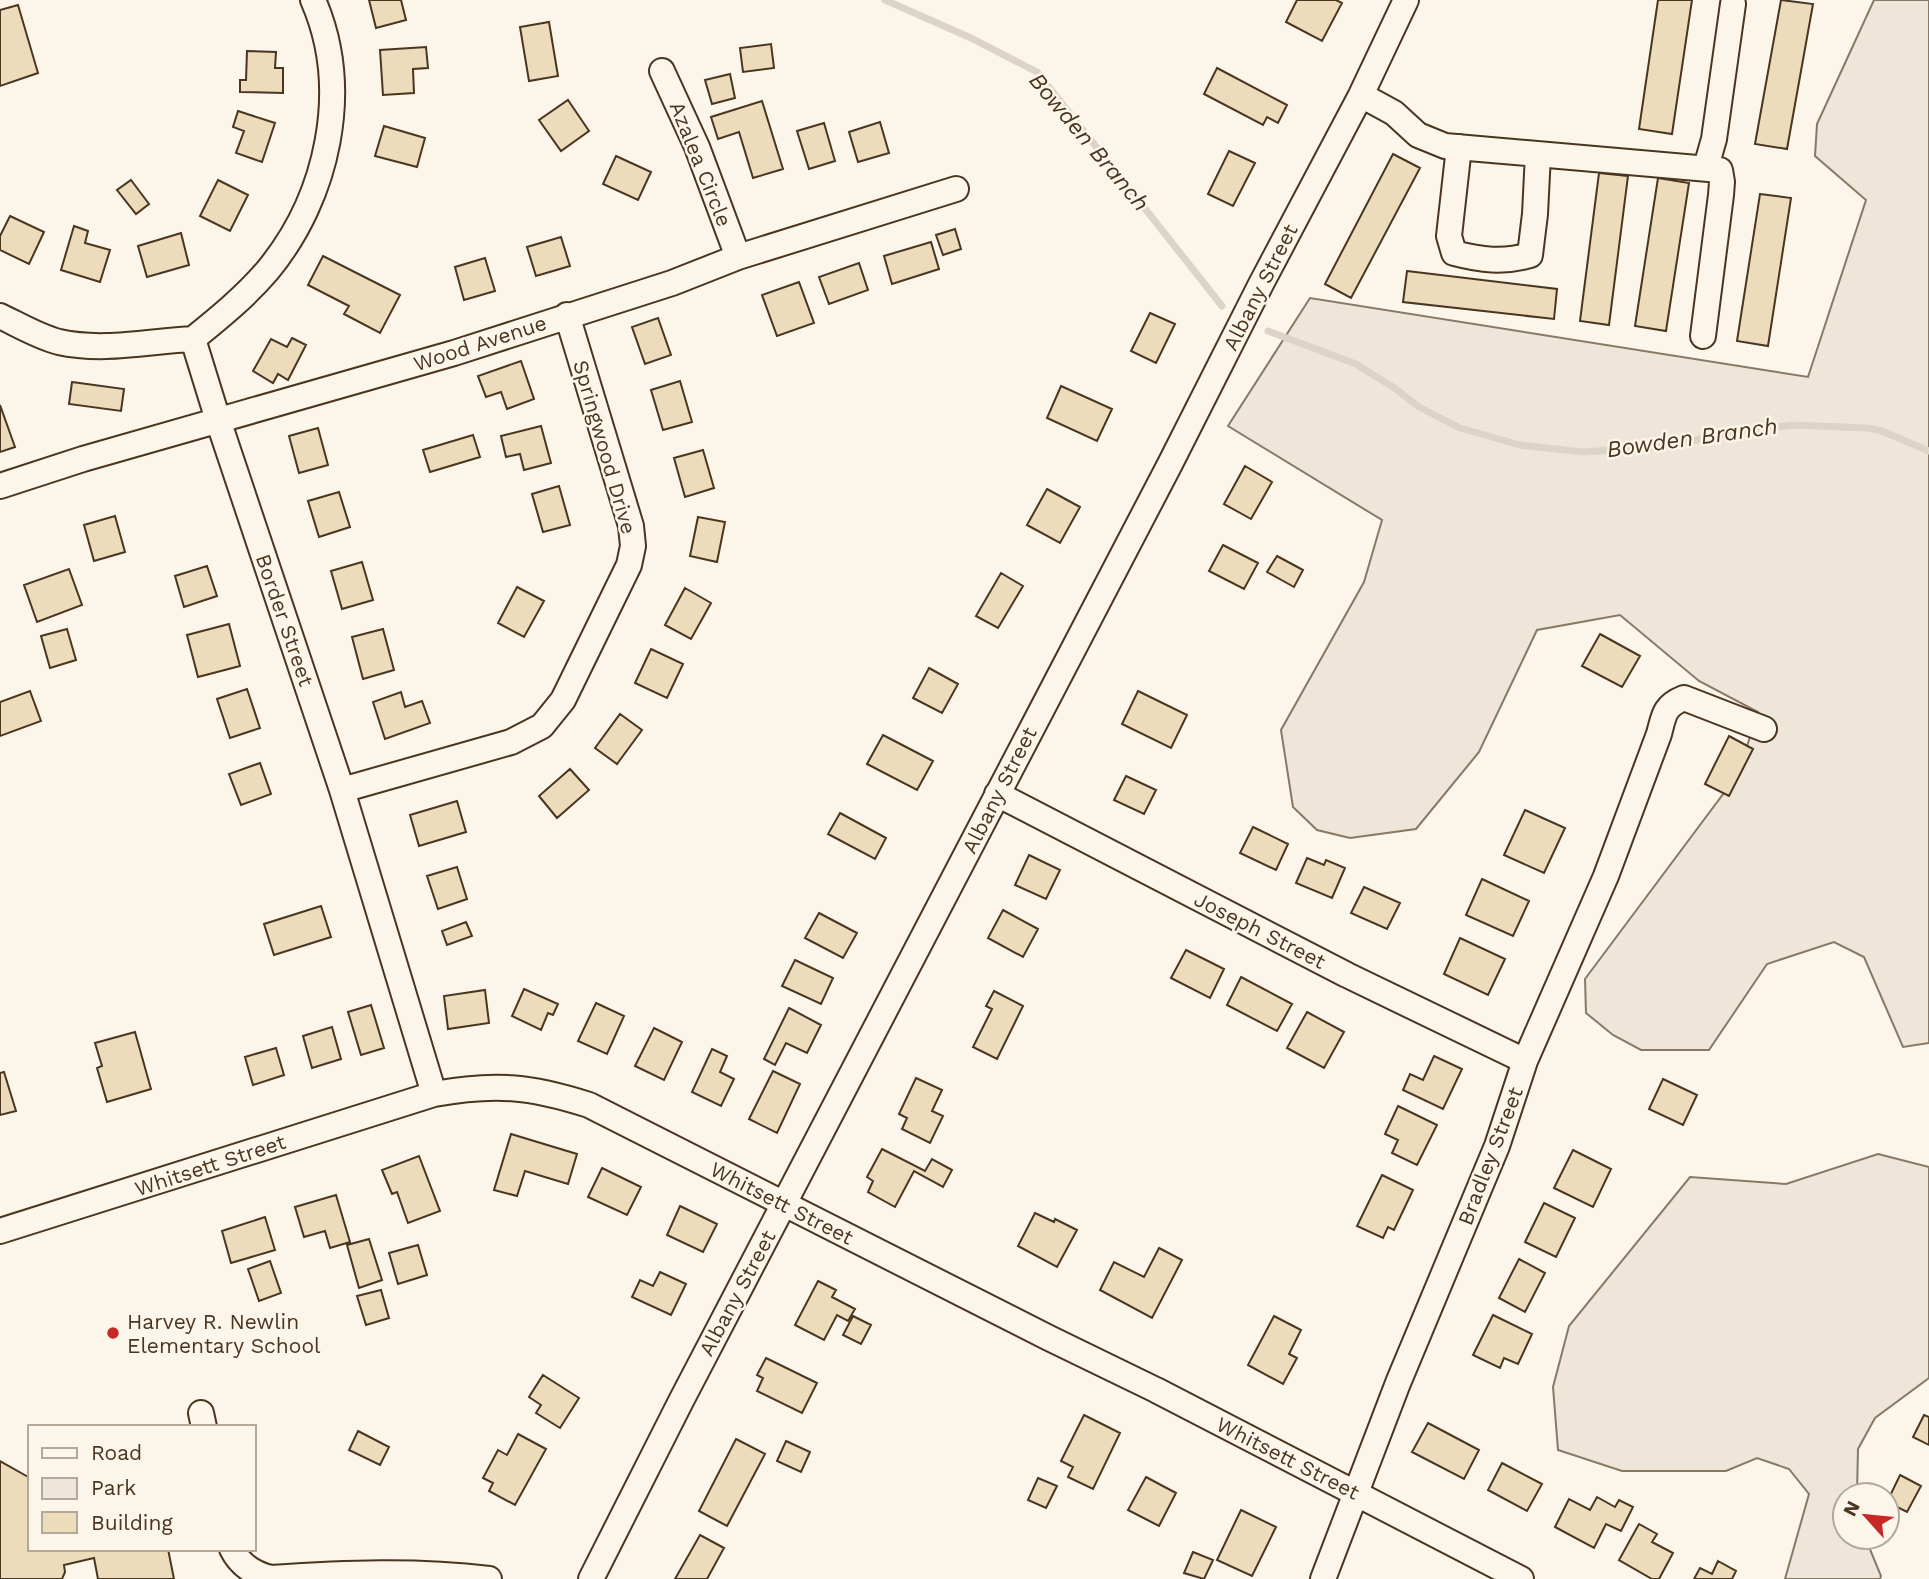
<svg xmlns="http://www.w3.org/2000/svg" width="1929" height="1579" font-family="'Work Sans',sans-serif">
<rect width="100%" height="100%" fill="#fbf6e9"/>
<path fill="#ede6d9" stroke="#887966" stroke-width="2" d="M1874,0H1929V1043L1903,1047L1864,957L1834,942L1767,964L1709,1050H1641L1613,1035L1586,1013L1585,979L1738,774L1758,712L1699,681L1620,615L1537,630L1479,752L1416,829L1350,838L1317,830L1293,807L1281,730L1364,582L1382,520L1228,426L1310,298L1808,377L1866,200L1815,156L1817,124Z
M1878,1154L1929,1167V1378L1875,1418L1858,1449L1857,1495H1845V1537H1865L1881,1576L1880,1579H1785L1809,1494L1789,1469L1757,1458L1726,1471H1622L1558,1450L1553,1387L1569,1326L1690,1177L1786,1184Z"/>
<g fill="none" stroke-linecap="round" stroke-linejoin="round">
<path stroke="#dcd4c6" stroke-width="7" d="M885,0L971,38L1037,72L1222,306
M1268,331L1356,364L1396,389L1419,407L1460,428L1520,445L1583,452L1660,447L1742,431L1793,425L1867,428L1882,431L1929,451"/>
</g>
<path fill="#ecdcbc" stroke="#4a3520" stroke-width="2" d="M369,0H401L406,20L376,28Z
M1297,0H1336L1342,3L1322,41L1286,22Z
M1658,0H1692L1672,134L1639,129Z
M1781,0L1813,4L1787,149L1755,144Z
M18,5L38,73L0,86V10Z
M549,22L558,76L529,81L520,27Z
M771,44L774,68L743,72L740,48Z
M426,47L428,68L413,69L414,93L383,95L380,50Z
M247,51L276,52L275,68H283V93L240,92V80H246Z
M1217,68L1287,105L1278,123L1267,117L1263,125L1204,94Z
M730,74L735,98L712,104L705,80Z
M568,100L589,131L561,151L539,120Z
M762,101L783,169L753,178L739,132L718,139L711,117Z
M238,111L275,123L262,162L236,153L244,131L233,127Z
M880,122L889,153L858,162L849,132Z
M824,123L835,161L809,169L797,131Z
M384,126L425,138L417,167L375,156Z
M1229,151L1255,163L1233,206L1208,194Z
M1393,154L1420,168L1351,298L1325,284Z
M616,156L651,172L638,200L603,184Z
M1599,173L1628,176L1609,325L1580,321Z
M1658,178L1689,183L1666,331L1635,326Z
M131,180L149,204L136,214L117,190Z
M218,180L248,195L230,231L200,216Z
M1760,194L1791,198L1768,346L1737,341Z
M10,216L44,232L29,264L0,250V236Z
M74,226L88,231L85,243L110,250L100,282L61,270Z
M955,229L961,249L943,255L936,235Z
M181,233L189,265L147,277L138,246Z
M561,237L570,266L536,276L527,247Z
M931,242L939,269L892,284L884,256Z
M323,256L400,295L380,333L344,314L349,306L308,285Z
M485,258L495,291L464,300L455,267Z
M859,263L868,290L829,304L819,277Z
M1407,271L1557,289L1554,319L1403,302Z
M799,282L814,323L777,336L762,295Z
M1150,313L1175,324L1156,363L1131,351Z
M658,318L671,355L645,364L632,327Z
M292,338L306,345L288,380L278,374L273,383L253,371L271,339L287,347Z
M521,361L534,399L507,409L501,392L486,397L478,376Z
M680,381L692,422L663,430L651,390Z
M72,382L124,389L121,411L69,404Z
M1061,386L1112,409L1097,441L1047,418Z
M0,405L15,447L0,452Z
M541,426L551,463L524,470L520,454L506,457L501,436Z
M318,428L328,465L299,473L289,436Z
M473,435L480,457L430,472L423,450Z
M703,450L714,488L685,497L674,458Z
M1245,466L1272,482L1251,519L1224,504Z
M559,486L570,525L543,532L532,494Z
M1047,489L1080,507L1060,543L1027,525Z
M339,492L350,527L319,537L308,501Z
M115,516L125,552L94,561L84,525Z
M698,517L725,522L717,562L690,556Z
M1223,545L1258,563L1244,589L1209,571Z
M1277,556L1303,570L1294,587L1267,572Z
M362,562L373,600L342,609L331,571Z
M207,566L217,596L184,607L175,576Z
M69,569L82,605L37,622L24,585Z
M1001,573L1023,586L998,628L976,616Z
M517,587L544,601L524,637L498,623Z
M685,588L711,603L691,639L665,625Z
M229,624L240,666L198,677L187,635Z
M67,629L76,660L50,668L41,636Z
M383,629L394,670L363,679L352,637Z
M1600,634L1640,656L1622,687L1582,666Z
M651,649L683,664L667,698L635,683Z
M929,668L958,684L942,713L913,698Z
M247,689L260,728L230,738L217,699Z
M30,691L41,721L0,736V702Z
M1138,691L1187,715L1171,748L1122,724Z
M401,692L405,707L422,701L430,723L385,739L373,702Z
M620,714L642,730L617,764L595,748Z
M883,735L933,761L917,790L867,764Z
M1729,736L1753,749L1729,796L1705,784Z
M260,763L271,794L241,805L229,774Z
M570,769L589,790L557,818L539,796Z
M1126,776L1156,790L1144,814L1114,800Z
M457,801L466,832L419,846L410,815Z
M1525,810L1565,828L1544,873L1504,855Z
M840,813L886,838L875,859L828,834Z
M1253,827L1288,844L1276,870L1240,853Z
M1029,855L1060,870L1046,899L1015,885Z
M1307,858L1324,865L1326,860L1345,868L1332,898L1296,883Z
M457,867L467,899L438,909L427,876Z
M1482,879L1529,901L1513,936L1466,915Z
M1364,887L1400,903L1387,929L1351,913Z
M321,906L331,937L274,955L264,924Z
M1003,910L1038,929L1023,957L988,938Z
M819,913L857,933L843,958L805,938Z
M466,922L472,936L447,945L442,931Z
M1460,938L1505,959L1488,995L1444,974Z
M1186,950L1224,969L1210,998L1171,978Z
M795,960L833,978L821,1004L782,986Z
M1241,977L1292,1004L1277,1031L1227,1005Z
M524,989L558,1004L553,1015L548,1013L541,1030L512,1016Z
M485,990L489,1023L448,1029L444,996Z
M994,991L1023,1006L997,1059L973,1047L992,1009L986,1006Z
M596,1003L624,1016L607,1054L578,1041Z
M371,1005L384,1048L361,1055L348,1012Z
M789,1008L821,1025L807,1053L786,1043L775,1065L764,1059Z
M1307,1012L1344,1032L1324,1068L1287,1048Z
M332,1027L341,1059L312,1068L303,1036Z
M654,1028L682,1042L664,1080L635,1066Z
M135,1032L151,1089L107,1102L97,1068L102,1066L95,1043Z
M276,1048L284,1075L253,1085L245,1057Z
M712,1049L727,1056L720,1072L734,1079L721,1106L692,1092Z
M1434,1056L1462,1069L1443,1109L1403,1090L1410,1074L1423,1080Z
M773,1071L800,1084L777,1133L749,1119Z
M4,1072L16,1111L0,1115V1073Z
M916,1078L942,1090L932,1111L943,1116L930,1143L902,1129L907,1118L899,1114Z
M1663,1079L1697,1095L1683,1125L1649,1109Z
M1398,1106L1437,1125L1417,1165L1392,1153L1398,1140L1385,1134Z
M511,1134L577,1154L568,1184L525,1171L517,1196L494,1190Z
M882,1149L925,1171L932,1159L952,1170L943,1187L914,1171L895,1207L868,1192L873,1181L867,1177Z
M1573,1150L1611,1169L1593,1207L1554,1188Z
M419,1156L440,1211L408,1223L397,1192L392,1194L382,1170Z
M602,1168L641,1187L627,1215L588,1197Z
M1382,1175L1413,1190L1394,1230L1388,1227L1383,1238L1357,1226Z
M336,1195L350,1242L330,1248L325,1231L304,1237L295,1207Z
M1544,1203L1575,1218L1556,1257L1525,1242Z
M680,1206L717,1224L703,1252L667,1235Z
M1035,1213L1054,1222L1055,1219L1077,1230L1057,1267L1018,1246Z
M265,1217L275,1250L231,1263L222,1231Z
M369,1239L382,1280L359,1288L347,1245Z
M418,1245L427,1275L398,1284L389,1253Z
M1159,1248L1182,1260L1152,1318L1100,1290L1114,1262L1144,1277Z
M1519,1259L1545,1273L1525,1312L1499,1298Z
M270,1261L281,1293L259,1301L248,1269Z
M660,1272L686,1284L671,1315L632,1297L640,1280L653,1286Z
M818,1281L836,1290L832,1297L855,1309L848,1321L837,1315L824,1340L795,1325Z
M381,1290L389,1318L366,1325L357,1296Z
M1493,1315L1532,1334L1518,1364L1504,1358L1500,1368L1473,1355Z
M853,1316L871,1325L861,1344L843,1335Z
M1274,1316L1301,1330L1289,1354L1297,1358L1283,1384L1248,1365Z
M766,1358L817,1383L802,1413L757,1391L763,1378L757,1375Z
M543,1375L579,1398L560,1428L536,1413L541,1405L529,1397Z
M1084,1415L1120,1433L1093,1489L1068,1477L1073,1467L1061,1461Z
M1924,1415L1929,1417V1445L1913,1437Z
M1428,1423L1479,1450L1464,1479L1412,1452Z
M358,1431L389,1447L380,1465L349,1450Z
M518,1434L546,1449L515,1505L489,1491L493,1483L483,1478L498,1450L507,1455Z
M736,1439L765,1454L727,1526L699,1511Z
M786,1441L810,1452L801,1472L777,1461Z
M0,1461L30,1478V1549H168L174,1579H98L94,1558L64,1565L65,1572L62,1579H0Z
M1502,1463L1542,1484L1527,1511L1488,1490Z
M1900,1475L1921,1486L1907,1512L1887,1502Z
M1146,1477L1176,1493L1159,1526L1128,1510Z
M1038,1478L1057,1486L1046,1508L1028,1500Z
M1597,1497L1615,1507L1619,1500L1633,1507L1621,1531L1606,1524L1594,1548L1555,1527L1569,1499L1590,1510Z
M1241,1510L1276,1527L1252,1576L1217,1560Z
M1639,1524L1657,1534L1652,1542L1673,1553L1659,1579H1652L1619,1560Z
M700,1535L724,1548L707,1579H675Z
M1193,1552L1213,1560L1204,1579L1184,1573Z
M1718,1561L1736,1571L1732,1579H1694L1700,1568L1712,1574Z"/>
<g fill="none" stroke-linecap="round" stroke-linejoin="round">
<g stroke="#4a3520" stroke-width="28">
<path id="minor" d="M662,71L697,147L738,257
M1361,95L1394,113L1418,135L1445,146L1720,170L1722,182L1721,195L1703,336
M1459,147L1449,236L1454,253C1481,260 1503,263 1530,255L1535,214L1538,154
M1706,167L1714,139L1733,4
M0,316C19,325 39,337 59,342C104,352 149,341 193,339
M193,339L218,420L342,790L434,1094
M193,339C219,318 246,296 268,270C328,197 352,89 313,0
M0,486L83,459L454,353L672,283L738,257L956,189
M342,790L511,742L542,726L563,700L629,565L633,546L631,526L567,315
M997,794L1347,975L1525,1061
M0,1231L434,1094C494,1083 530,1086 589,1105L1049,1338L1156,1390L1521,1579
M201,1413L204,1427
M232,1549C240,1565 254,1574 271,1578C345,1573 416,1570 489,1579
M591,1579L681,1401L1170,464L1261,284L1361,95L1406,0
M1323,1579L1398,1383L1497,1146L1525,1061L1606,876L1659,734C1664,715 1664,706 1684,698L1764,729"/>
</g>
<use href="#minor" stroke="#fbf6e9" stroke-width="24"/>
</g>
<circle fill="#c62828" stroke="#fbf6e9" stroke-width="2.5" cx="113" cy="1333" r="7"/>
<g text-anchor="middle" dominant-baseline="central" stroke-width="5" stroke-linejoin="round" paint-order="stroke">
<g font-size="21" fill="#4a3520" stroke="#fbf6e9">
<text transform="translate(701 164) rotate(68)">Azalea Circle</text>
<text transform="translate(1260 287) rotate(-63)">Albany Street</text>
<text transform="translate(480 343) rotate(-18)">Wood Avenue</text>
<text transform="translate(605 447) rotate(74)">Springwood Drive</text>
<text transform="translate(285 620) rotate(71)">Border Street</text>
<text transform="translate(999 790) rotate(-63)">Albany Street</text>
<text transform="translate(1260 930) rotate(27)">Joseph Street</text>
<text transform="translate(1490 1156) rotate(-69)">Bradley Street</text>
<text transform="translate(210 1165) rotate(-18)">Whitsett Street</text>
<text transform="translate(782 1203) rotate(27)">Whitsett Street</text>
<text transform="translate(737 1293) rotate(-62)">Albany Street</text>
<text transform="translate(1288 1458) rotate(27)">Whitsett Street</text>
</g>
<g font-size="21" fill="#4a3520" stroke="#fbf6e9" text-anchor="start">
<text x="127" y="1321">Harvey R. Newlin<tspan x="127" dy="24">Elementary School</tspan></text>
</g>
<g font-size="23" font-style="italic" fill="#4a3520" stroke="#fbf6e9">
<text transform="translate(1089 142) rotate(50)">Bowden Branch</text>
<text transform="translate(1692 438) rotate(-8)">Bowden Branch</text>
</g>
</g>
<rect x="28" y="1425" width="228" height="126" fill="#fbf6e9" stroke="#b4a999" stroke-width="2"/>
<rect x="42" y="1448" width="35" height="10" fill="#fbf6e9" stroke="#b4a999" stroke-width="2"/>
<text x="91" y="1460" font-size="21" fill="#4a3520">Road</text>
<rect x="42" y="1478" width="35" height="21" fill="#ede6d9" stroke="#b4a999" stroke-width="2"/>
<text x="91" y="1495" font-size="21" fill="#4a3520">Park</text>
<rect x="42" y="1512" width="35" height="21" fill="#ecdcbc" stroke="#b4a999" stroke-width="2"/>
<text x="91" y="1530" font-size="21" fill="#4a3520">Building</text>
<g transform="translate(1866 1516) rotate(297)"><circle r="33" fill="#fbf6e9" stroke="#b4a999" stroke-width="2"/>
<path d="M0-5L12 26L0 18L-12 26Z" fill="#c62828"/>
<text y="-10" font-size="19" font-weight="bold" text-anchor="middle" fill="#4a3520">N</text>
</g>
</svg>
